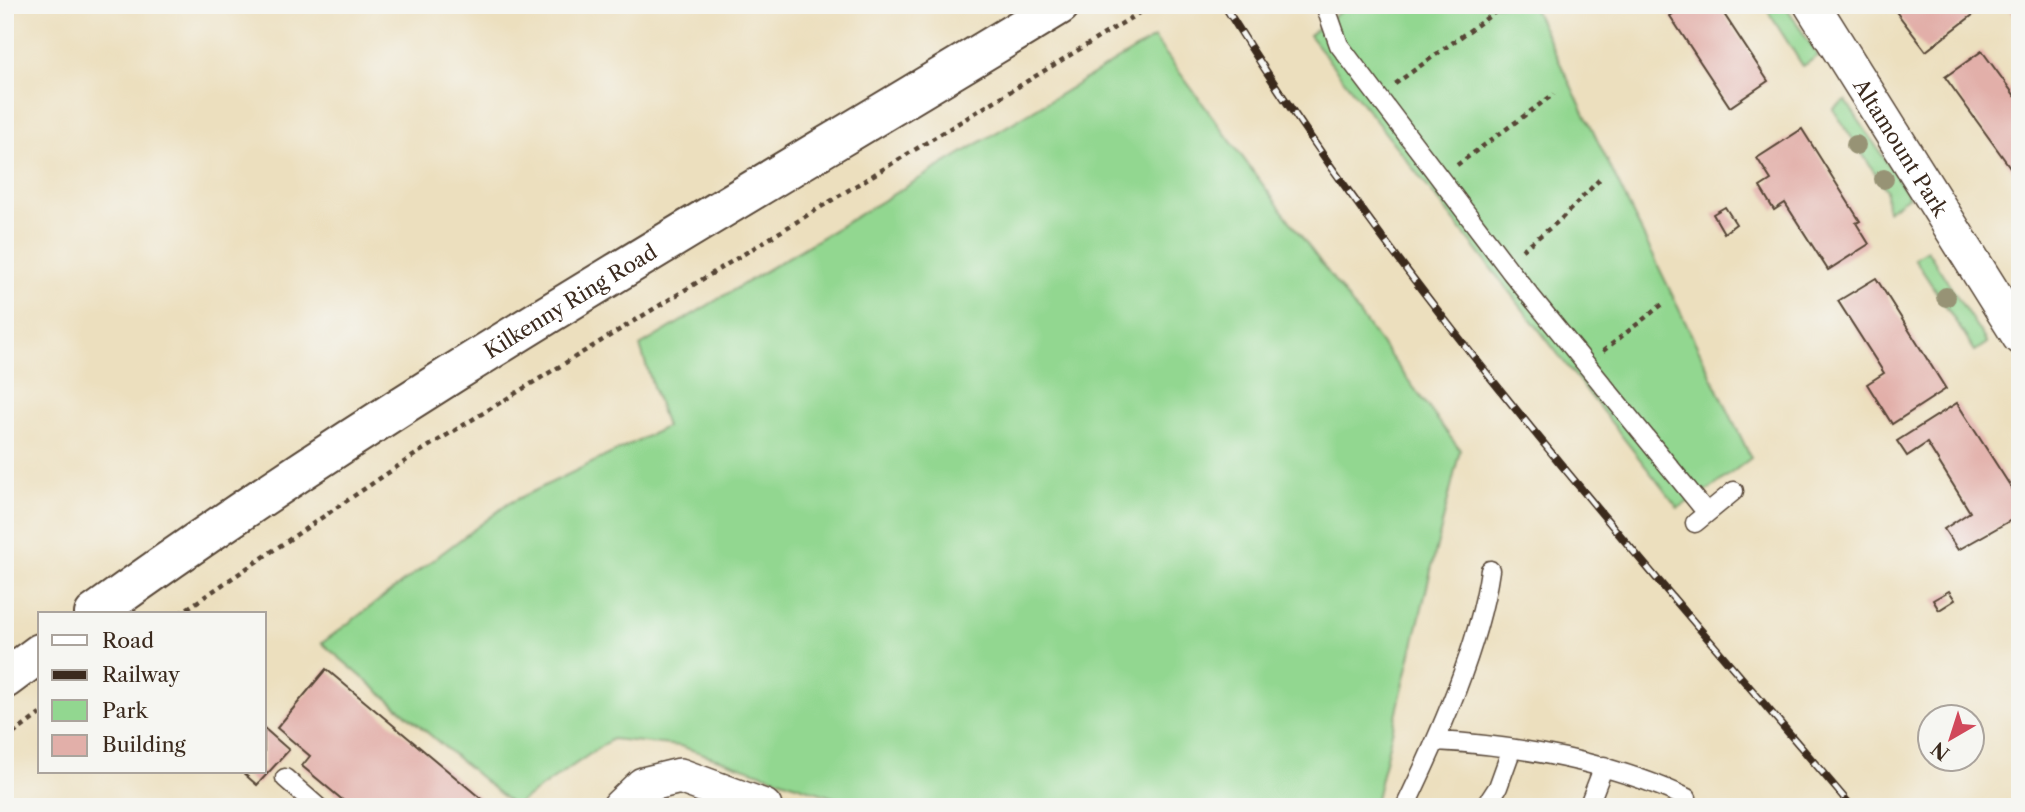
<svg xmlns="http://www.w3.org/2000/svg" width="2025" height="812" font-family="'Libre Caslon Text',serif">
<rect width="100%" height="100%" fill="#f6f6f2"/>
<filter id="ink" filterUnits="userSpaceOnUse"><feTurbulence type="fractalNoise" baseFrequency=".0143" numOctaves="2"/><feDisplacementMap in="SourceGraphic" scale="14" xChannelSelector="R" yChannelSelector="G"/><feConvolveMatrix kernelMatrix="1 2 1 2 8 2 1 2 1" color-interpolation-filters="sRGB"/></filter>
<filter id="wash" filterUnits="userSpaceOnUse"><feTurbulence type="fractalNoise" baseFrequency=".00686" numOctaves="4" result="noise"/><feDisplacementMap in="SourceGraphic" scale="28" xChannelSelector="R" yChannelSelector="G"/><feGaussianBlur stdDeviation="1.57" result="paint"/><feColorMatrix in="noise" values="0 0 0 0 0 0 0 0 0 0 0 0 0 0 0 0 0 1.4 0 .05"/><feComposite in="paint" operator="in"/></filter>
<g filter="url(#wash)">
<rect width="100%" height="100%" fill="#ecdfbe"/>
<path fill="#92d790" stroke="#668057" stroke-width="2" d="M1349,5H1532L1751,458L1713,487L1678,508L1309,35Z
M1764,5H1785L1818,56L1803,66Z
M1154,38L1460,450L1374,807H862L680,746L612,739L514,806L322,643L509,503L666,427L640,346Z
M1846,101L1909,196L1887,211L1886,190L1833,109Z
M1927,250L1987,343L1975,351L1914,258Z"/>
<g id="blocks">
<path fill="#e2afa9" d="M1670,5H1718L1768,81L1730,107L1670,16L1674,13Z
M1891,5H1967L1974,14L1926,51Z
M2020,5V24L2006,6Z
M1982,51L2015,96L2020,92V181L1945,77Z
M1802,129L1860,221L1856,223L1869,244L1828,270L1785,203L1774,210L1760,187L1771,180L1757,158Z
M1725,207L1736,224L1724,233L1713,214Z
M1876,278L1946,389L1892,424L1867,384L1884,373L1838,301Z
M1957,403L2020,501V515L1958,550L1944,529L1970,512L1927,443L1907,456L1897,441Z
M1949,591L1955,600L1939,610L1933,600Z
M326,669L491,807H351L302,766L310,756L277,728Z
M264,728L289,750L257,785L242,772H264Z"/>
</g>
</g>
<g filter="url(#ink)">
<use href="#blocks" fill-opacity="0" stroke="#564536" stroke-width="2"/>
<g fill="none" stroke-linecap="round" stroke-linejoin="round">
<g stroke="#564536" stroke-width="21">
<path id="service" d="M1331,5L1327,11L1339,45L1511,272L1707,513
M1695,523L1734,491
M1436,741C1516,745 1615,763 1687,798
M285,778L318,807
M1405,807C1439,736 1479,647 1490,570
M1485,807L1498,787L1511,751
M1588,807L1604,766"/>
</g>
<g stroke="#564536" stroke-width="38">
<g id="minor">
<path id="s1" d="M1812,5L2020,337"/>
<path d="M620,807L643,785L680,776L764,807"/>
</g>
</g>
<g stroke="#564536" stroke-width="42">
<g id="trunk">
<path id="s2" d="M94,614C402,391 736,203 1060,5"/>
<path d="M5,679L40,653"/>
</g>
</g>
<path stroke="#564536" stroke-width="4.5" stroke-dasharray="5 5" stroke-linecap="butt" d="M1395,84L1505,5
M1457,165L1554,94
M1522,250L1559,221L1600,179
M1603,351L1664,303
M179,614L416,454L1152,5
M5,740L40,714"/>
<use href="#service" stroke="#fff" stroke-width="18"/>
<use href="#minor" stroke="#fff" stroke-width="35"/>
<use href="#trunk" stroke="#fff" stroke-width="38"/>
<g stroke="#3b2a1e" stroke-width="8">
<path id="rail" d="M1224,5C1403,295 1632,548 1852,807"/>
</g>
<use href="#rail" stroke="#f6f6f2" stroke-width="5" stroke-dasharray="16" stroke-linecap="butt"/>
</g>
<g fill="#979375">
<circle cx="1856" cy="145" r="10"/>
<circle cx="1884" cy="179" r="10"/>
<circle cx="1946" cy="297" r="10"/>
</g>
</g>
<g text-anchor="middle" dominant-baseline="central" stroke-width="5" stroke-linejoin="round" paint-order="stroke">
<g font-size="21" fill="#3b2a1e" stroke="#f6f6f2">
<text stroke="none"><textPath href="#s1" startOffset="168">Altamount Park</textPath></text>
<text stroke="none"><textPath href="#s2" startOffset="570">Kilkenny Ring Road</textPath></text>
</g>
</g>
<rect width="2025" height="812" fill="none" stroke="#f6f6f2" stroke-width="28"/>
<rect x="38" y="612" width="228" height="161" fill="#f6f6f2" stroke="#aba49d" stroke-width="2"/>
<rect x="52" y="635" width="35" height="10" fill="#ffffff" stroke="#aba49d" stroke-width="2"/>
<text x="102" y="648" font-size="21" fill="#3b2a1e">Road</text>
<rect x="52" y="670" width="35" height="10" fill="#3b2a1e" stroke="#aba49d" stroke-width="2"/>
<text x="102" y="682" font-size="21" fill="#3b2a1e">Railway</text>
<rect x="52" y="700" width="35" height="21" fill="#92d790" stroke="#aba49d" stroke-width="2"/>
<text x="102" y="718" font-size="21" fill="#3b2a1e">Park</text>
<rect x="52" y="735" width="35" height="21" fill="#e2afa9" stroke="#aba49d" stroke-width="2"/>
<text x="102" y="752" font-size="21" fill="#3b2a1e">Building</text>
<g transform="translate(1951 738) rotate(219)"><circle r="33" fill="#f6f6f2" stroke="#aba49d" stroke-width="2"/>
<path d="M0-5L12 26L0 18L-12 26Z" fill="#d1495b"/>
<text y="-10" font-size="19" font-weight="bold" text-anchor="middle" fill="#3b2a1e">N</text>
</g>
</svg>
